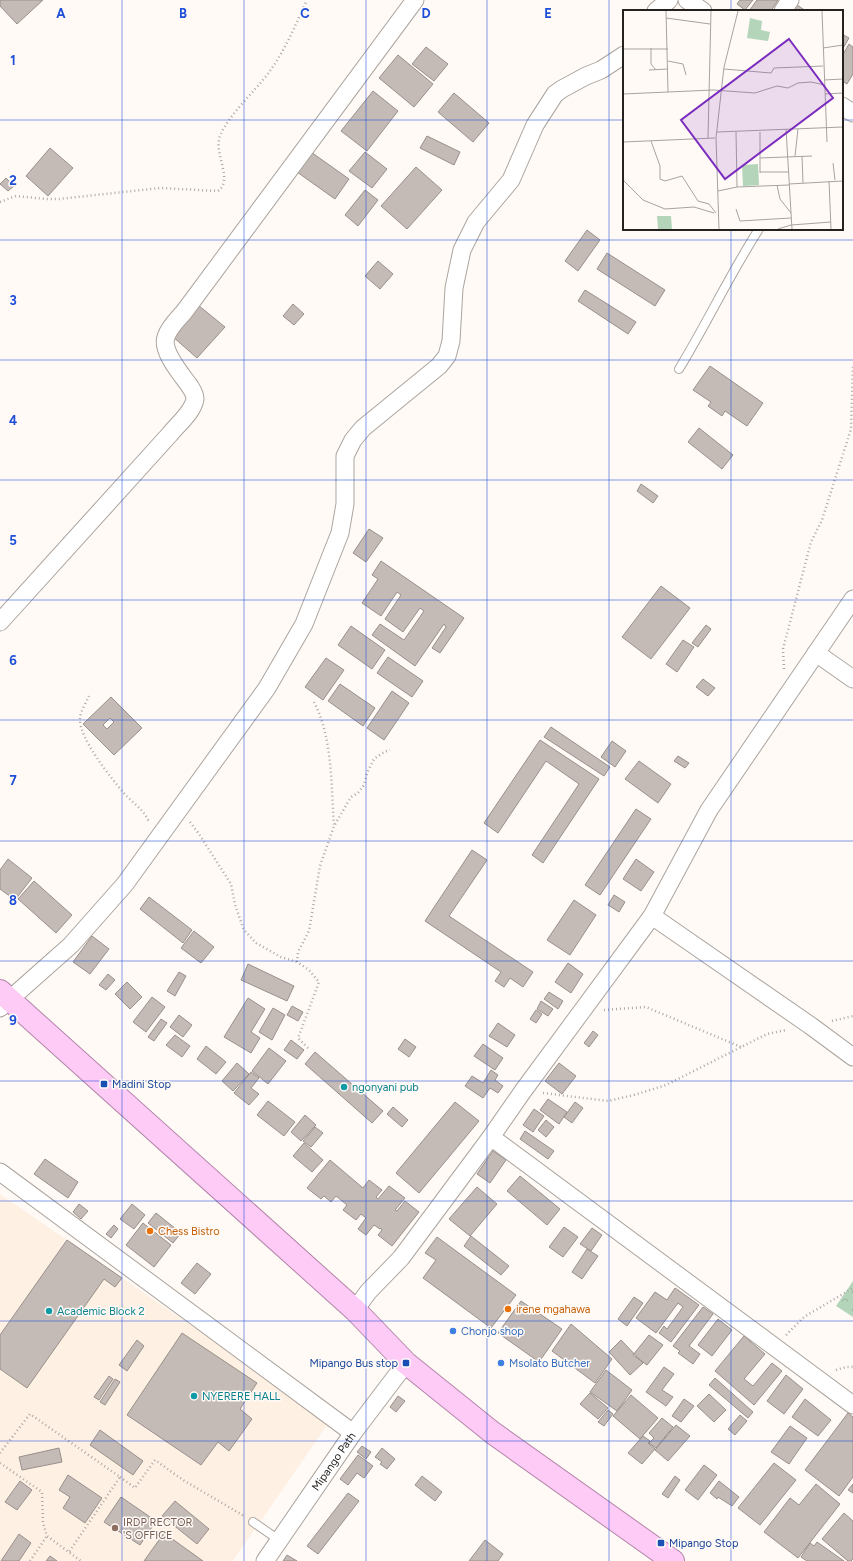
<svg xmlns="http://www.w3.org/2000/svg" width="853" height="1561" font-family="Figtree,sans-serif">
<defs>
<pattern id="forest-crowns" width="20" height="18" patternUnits="userSpaceOnUse"><rect width="20" height="18" fill="#b4d5ba"/><path d="M2 6a3 3 0 1 1 6 0M12 15a3 3 0 1 1 6 0" fill="none" stroke="#9bb79f"/></pattern>
</defs>
<rect width="100%" height="100%" fill="#fffaf6"/>
<path fill="#fff0e4" d="M0,1194L330,1421L233,1561H0Z"/>
<path fill="url(#forest-crowns)" d="M853,1281V1317L836,1306Z"/>
<path fill="#c4bab6" stroke="#99908c" fill-rule="evenodd" d="M0,0H43L17,24L0,6Z
M740,0H753L745,10L737,4Z
M757,0H778L771,11H749Z
M797,5L806,11H793Z
M842,34L849,38L842,50Z
M849,44L853,47V74L847,84L842,81V56Z
M426,47L448,64L434,81L412,64Z
M398,55L433,84L414,107L379,78Z
M373,91L398,111L367,151L341,131Z
M454,93L489,123L473,142L438,112Z
M427,136L460,152L454,165L420,148Z
M50,148L73,168L48,196L26,176Z
M311,152L349,179L335,199L297,172Z
M365,152L387,169L372,188L349,171Z
M416,167L442,190L407,229L381,206Z
M6,178L14,186L8,191L0,184Z
M365,190L378,200L358,226L345,215Z
M587,230L600,240L578,271L565,261Z
M607,253L665,290L655,306L597,269Z
M378,261L393,274L380,289L365,276Z
M585,290L636,322L628,334L578,301Z
M293,304L304,314L294,325L283,316Z
M198,305L225,327L197,358L172,336Z
M710,366L763,403L747,426L725,411L722,416L708,406L711,402L693,390Z
M699,428L733,455L722,469L688,442Z
M641,484L658,496L653,503L637,491Z
M369,529L383,538L366,562L353,553Z
M381,561L464,618L440,653L432,648L446,627L444,624L415,666L372,635L380,624L404,640L424,611L420,608L403,632L385,619L401,595L397,592L381,616L362,603L378,579L372,575Z
M661,586L690,608L651,659L622,637Z
M706,625L711,629L698,647L692,643Z
M351,626L385,650L372,669L338,645Z
M683,640L694,647L677,672L666,664Z
M388,657L423,681L412,697L377,673Z
M326,658L344,670L323,700L305,687Z
M703,679L715,688L708,696L696,687Z
M340,684L375,708L363,726L328,701Z
M392,691L409,703L384,740L367,728Z
M111,697L142,728L114,755L83,724ZM110,718L114,722L107,729L103,725Z
M551,727L610,767L604,776L544,737Z
M540,740L599,779L543,863L532,855L579,784L546,761L498,833L484,823Z
M612,741L626,751L615,767L601,757Z
M678,756L689,763L685,768L674,761Z
M639,761L671,784L658,803L625,779Z
M636,809L651,819L600,895L585,885Z
M472,850L487,860L449,916L533,972L523,987L510,978L504,987L495,981L501,972L425,921Z
M8,859L32,878L15,900L0,889V870Z
M636,859L654,872L641,891L623,879Z
M34,881L72,915L56,933L18,899Z
M614,895L625,902L619,912L608,905Z
M149,897L192,930L183,943L140,909Z
M574,900L596,915L570,955L547,940Z
M194,931L214,947L201,963L181,948Z
M92,936L109,949L90,974L73,962Z
M568,963L583,974L571,993L555,982Z
M248,964L294,986L287,1001L241,980Z
M179,972L186,976L175,996L167,991Z
M108,974L115,980L106,990L99,985Z
M127,982L142,997L130,1009L115,994Z
M549,992L563,1001L558,1009L544,999Z
M152,997L165,1007L146,1032L133,1022Z
M248,998L265,1009L251,1032L260,1038L251,1053L224,1037Z
M541,1001L553,1009L548,1016L537,1009Z
M292,1006L303,1012L298,1021L287,1015Z
M273,1008L285,1015L272,1040L259,1032Z
M536,1010L542,1014L536,1023L530,1019Z
M179,1015L192,1025L183,1037L170,1027Z
M161,1019L167,1023L154,1041L148,1037Z
M498,1023L515,1035L507,1047L489,1036Z
M593,1031L598,1035L589,1047L584,1043Z
M175,1035L190,1046L182,1057L166,1045Z
M405,1039L416,1047L409,1057L398,1049Z
M291,1040L304,1050L297,1059L284,1050Z
M483,1044L503,1058L495,1070L474,1056Z
M206,1046L226,1062L216,1074L197,1059Z
M269,1048L286,1061L268,1084L252,1071Z
M315,1052L383,1111L372,1123L305,1064Z
M237,1063L249,1074L233,1091L222,1081Z
M559,1063L576,1076L562,1094L545,1081Z
M491,1070L498,1075L495,1080L503,1086L498,1093L490,1088L483,1098L465,1086L472,1076L483,1083Z
M251,1072L259,1078L251,1088L259,1094L249,1105L234,1093Z
M548,1099L567,1112L559,1124L540,1110Z
M268,1101L295,1122L284,1136L257,1115Z
M455,1102L479,1121L419,1193L396,1173Z
M575,1102L583,1108L572,1123L564,1117Z
M393,1107L408,1120L402,1127L387,1114Z
M534,1109L544,1116L533,1132L523,1125Z
M305,1115L316,1125L301,1141L291,1132Z
M546,1120L554,1127L546,1137L538,1130Z
M315,1127L323,1133L311,1147L303,1141Z
M525,1131L554,1151L548,1159L520,1139Z
M304,1143L323,1160L312,1172L293,1156Z
M493,1151L506,1160L490,1183L477,1174Z
M45,1159L78,1182L68,1198L34,1174Z
M330,1160L363,1188L369,1180L382,1190L376,1197L378,1199L389,1186L405,1198L395,1210L397,1211L405,1201L419,1212L392,1246L378,1235L382,1230L381,1228L380,1229L374,1225L366,1235L358,1229L366,1218L361,1214L356,1220L343,1210L347,1205L336,1196L331,1202L324,1196L321,1199L307,1188Z
M520,1176L560,1209L547,1225L507,1191Z
M477,1187L497,1204L470,1236L449,1219Z
M79,1204L88,1211L81,1219L73,1212Z
M132,1204L145,1215L134,1229L120,1219Z
M156,1213L181,1233L173,1243L148,1223Z
M143,1223L171,1245L154,1267L126,1245Z
M114,1225L118,1229L111,1238L106,1234Z
M564,1227L578,1237L563,1257L549,1247Z
M592,1228L602,1235L591,1251L580,1244Z
M471,1236L509,1266L501,1275L464,1246Z
M437,1237L516,1295L491,1328L423,1278L436,1260L425,1253Z
M67,1240L122,1278L115,1287L104,1279L27,1388L0,1369V1335Z
M587,1249L598,1256L582,1279L572,1272Z
M197,1263L211,1274L195,1294L181,1283Z
M675,1288L699,1305L671,1342L659,1333L664,1326L667,1329L683,1307L678,1303L656,1333L636,1318L655,1292L667,1300Z
M634,1297L643,1303L627,1326L618,1319Z
M521,1301L562,1329L539,1362L498,1333Z
M703,1307L713,1314L689,1346L700,1354L693,1364L678,1353L680,1351L673,1346Z
M718,1319L732,1330L712,1356L698,1345Z
M571,1324L612,1359L595,1383L552,1351Z
M182,1333L257,1383L240,1409L252,1419L229,1451L218,1442L201,1465L127,1415Z
M649,1335L663,1345L647,1365L633,1355Z
M744,1336L765,1354L744,1379L753,1386L772,1363L782,1371L754,1405L715,1371Z
M137,1340L144,1346L127,1371L119,1365Z
M621,1340L643,1363L630,1375L609,1352Z
M664,1367L674,1374L662,1390L673,1397L666,1406L646,1392Z
M606,1370L632,1390L617,1411L590,1392Z
M786,1375L803,1389L784,1414L767,1401Z
M109,1376L113,1379L99,1400L94,1397Z
M715,1378L753,1412L748,1418L709,1385Z
M115,1379L120,1382L105,1405L100,1402Z
M590,1393L608,1408L598,1419L580,1404Z
M709,1394L726,1410L714,1422L697,1406Z
M631,1395L658,1418L640,1439L613,1416Z
M398,1396L405,1401L396,1412L390,1407Z
M684,1399L694,1406L681,1422L672,1416Z
M805,1399L831,1420L818,1436L792,1417Z
M608,1410L613,1414L604,1426L598,1422Z
M848,1413L853,1417V1477L839,1496L805,1470Z
M740,1415L747,1421L735,1435L728,1429Z
M662,1418L673,1427L656,1448L649,1443L654,1438L649,1433Z
M676,1425L690,1436L668,1461L655,1450Z
M790,1426L807,1438L789,1464L771,1452Z
M100,1430L143,1461L133,1475L90,1445Z
M643,1436L650,1441L648,1443L655,1449L642,1464L628,1453Z
M362,1446L371,1452L366,1459L357,1452Z
M59,1448L62,1462L22,1470L19,1457Z
M382,1448L395,1459L387,1469L380,1464L382,1462L375,1457Z
M358,1455L373,1466L364,1478L357,1473L348,1485L340,1479Z
M774,1463L796,1480L760,1525L738,1508Z
M704,1465L717,1475L698,1500L685,1490Z
M68,1475L102,1498L85,1523L63,1508L70,1497L59,1490Z
M422,1476L442,1492L435,1501L415,1485Z
M675,1476L680,1480L668,1498L662,1494Z
M20,1481L32,1490L17,1510L5,1502Z
M719,1481L739,1497L732,1506L718,1497L717,1499L710,1493Z
M816,1484L840,1504L798,1558L764,1532L790,1498L799,1505Z
M853,1484V1493L848,1490Z
M348,1493L359,1501L318,1554L307,1546Z
M121,1497L156,1521L140,1545L104,1522Z
M175,1501L209,1529L197,1544L162,1516Z
M844,1513L853,1521V1559L851,1561H848L822,1539Z
M164,1533L203,1561H144Z
M19,1534L31,1543L19,1561H1Z
M485,1540L503,1554L498,1561H469Z
M817,1542L844,1561H807L801,1557L810,1543L814,1546Z
M287,1555L297,1561H283Z
M50,1556L57,1561H46Z"/>
<g fill="none" stroke-linecap="round" stroke-linejoin="round">
<g stroke="#aca49e" stroke-width="10">
<path id="service" d="M679,369C707,323 730,274 759,229
M253,1522L279,1540"/>
</g>
<g stroke="#aca49e" stroke-width="19">
<g id="minor">
<path d="M687,0L703,11"/>
<path d="M656,11L669,0"/>
<path d="M783,11L790,0"/>
<path d="M842,106L853,113"/>
<path d="M0,622L170,434C178,424 193,412 195,399C195,393 192,390 189,385C181,374 161,351 166,337C169,327 178,319 184,312L415,0"/>
<path d="M816,653L853,679"/>
<path d="M652,916L811,1026L853,1057"/>
<path d="M0,1008L71,945L125,884L267,688L304,624L340,533L345,504V456L353,440L363,428L439,366L447,356L451,341L454,288L462,250L476,222L511,180L535,125L555,94L562,89L586,76L601,70L624,55"/>
<path d="M491,1137L853,1405"/>
<path d="M0,1172L353,1433"/>
<path d="M355,1310L368,1292L401,1258L491,1137L523,1091L652,916L709,810L853,599"/>
<path id="s1" d="M265,1561L353,1433L406,1363"/>
</g>
</g>
<g stroke="#b286a9" stroke-width="24">
<path id="trunk" d="M0,991L355,1310L406,1363L493,1433L673,1561"/>
</g>
<path stroke="#ada8a5" stroke-width="2.5" stroke-dasharray="1 3" stroke-linecap="butt" d="M0,202L16,196L46,199H59L160,188L218,191C234,180 213,153 220,136C228,116 253,93 267,75C284,53 295,26 307,0
M784,669L783,649L811,542L822,520L851,429L853,366
M89,696C86,703 80,712 80,719C79,738 111,778 123,792C132,803 143,808 149,822
M314,702C333,739 331,786 334,826
M190,822L199,834L231,884L235,905L244,930L256,943L281,957L297,962
M604,1010L646,1007L741,1047
M832,1021L853,1016
M308,1048L298,1038L319,982L309,970L297,962L298,952L309,931L320,866L334,826L351,797L358,793L364,785L367,773L374,759L384,752L390,750
M543,1093L608,1101L634,1095L666,1085L767,1034L786,1030
M786,1335L804,1317L853,1288
M836,1370L846,1367H853
M0,1453L30,1414L120,1477L69,1552
M0,1463L42,1492L43,1523L47,1536L81,1561
M120,1477L135,1488L155,1460L183,1480L244,1516
M30,1561L47,1536"/>
<use href="#service" stroke="#fff" stroke-width="8"/>
<use href="#minor" stroke="#fff" stroke-width="17"/>
<use href="#trunk" stroke="#fecaf6" stroke-width="22"/>
</g>
<path fill="none" stroke="#1d4ed8" stroke-width="1" stroke-opacity="0.55" d="M122,0V1561M244,0V1561M366,0V1561M487,0V1561M609,0V1561M731,0V11M0,120H624M842,120H853M731,229V1561M0,240H853M0,360H853M0,480H853M0,600H853M0,720H853M0,841H853M0,961H853M0,1081H853M0,1201H853M0,1321H853M0,1441H853"/>
<g fill="#1a4fb4" stroke="#fffaf6" stroke-width="1.5">
<rect x="100" y="1080" width="8" height="8" rx="2"/>
<rect x="402" y="1359" width="8" height="8" rx="2"/>
<rect x="657" y="1539" width="8" height="8" rx="2"/>
</g>
<g fill="#0f9aa8" stroke="#fffaf6" stroke-width="1.5">
<circle cx="344" cy="1087" r="4"/>
<circle cx="49" cy="1311" r="4"/>
<circle cx="194" cy="1396" r="4"/>
</g>
<g fill="#e8710a" stroke="#fffaf6" stroke-width="1.5">
<circle cx="150" cy="1231" r="4"/>
<circle cx="508" cy="1309" r="4"/>
</g>
<g fill="#3f7fe0" stroke="#fffaf6" stroke-width="1.5">
<circle cx="453" cy="1331" r="4"/>
<circle cx="501" cy="1363" r="4"/>
</g>
<circle fill="#8d6e63" stroke="#fffaf6" stroke-width="1.5" cx="115" cy="1528" r="4"/>
<g text-anchor="middle" dominant-baseline="central" stroke-width="3" stroke-linejoin="round" paint-order="stroke">
<g font-size="11" fill="#164399" stroke="#fffaf6" text-anchor="start">
<text x="112" y="1084">Madini Stop</text>
<text x="398" y="1363" text-anchor="end">Mipango Bus stop</text>
<text x="669" y="1543">Mipango Stop</text>
</g>
<g font-size="11" fill="#0d838f" stroke="#fffaf6" text-anchor="start">
<text x="352" y="1087">ngonyani pub</text>
<text x="57" y="1311">Academic Block 2</text>
<text x="202" y="1396">NYERERE HALL</text>
</g>
<g font-size="11" fill="#c56008" stroke="#fffaf6" text-anchor="start">
<text x="158" y="1231">Chess Bistro</text>
<text x="516" y="1309">irene mgahawa</text>
</g>
<g font-size="11" fill="#366cbe" stroke="#fffaf6" text-anchor="start">
<text x="461" y="1331">Chonjo shop</text>
<text x="509" y="1363">Msolato Butcher</text>
</g>
<g font-size="11" fill="#24211e" stroke="#fffaf6">
<text stroke="none"><textPath href="#s1" startOffset="121">Mipango Path</textPath></text>
</g>
<g font-size="11" fill="#785e54" stroke="#fffaf6" text-anchor="start">
<text x="123" y="1522">IRDP RECTOR<tspan x="123" dy="13">'S OFFICE</tspan></text>
</g>
</g>
<g transform="translate(623 10)">
<rect width="220" height="220" fill="#fffaf6"/>
<path d="M127,8L139,11L138,20L147,22L145,31L124,28Z" fill="#b4d5ba"/>
<path d="M135,154L136,175L120,176L119,155ZM34,206H48L49,219H35Z" fill="#b4d5ba"/>
<path fill="none" stroke="#a7a3a0" stroke-width="1" d="M43,1L45,82M199,1L204,132M43,8L87,14M28,38V54L33,60M200,38L220,35M0,39H45M45,51L60,54L63,65M101,59L148,63L151,58L200,56M26,60L45,59M201,70L220,69M0,84L90,80L132,83L154,76L165,78L175,73L188,72L202,75M202,84L220,83M163,119L169,219M94,122L220,117M113,122L114,177M137,122V163M85,128L88,1M28,131L37,156V169L42,171L59,166L75,191L86,194L93,203M0,132L92,128M172,146L175,119M179,146L180,173M137,148L189,146M210,153L212,170M137,162H166M1,171L20,190L42,199L71,197L91,203M206,171L208,219M166,174L220,171M154,175L157,189L168,203M95,181L114,177L166,175M113,199L117,211L168,208M96,219L93,128L101,57L115,1M155,219L168,215L208,212"/>
<path fill="#7b2cbf" fill-opacity="0.15" stroke="#7b2cbf" stroke-width="2" d="M166,29L210,88L102,169L58,110Z"/>
<rect width="220" height="220" fill="none" stroke="#24211e" stroke-width="2"/>
</g>
<g font-size="13" text-anchor="middle" font-weight="bold" fill="#1d4ed8" stroke="#fffaf6" stroke-width="3" stroke-linejoin="round" paint-order="stroke">
<text x="61" y="18">A</text>
<text x="183" y="18">B</text>
<text x="305" y="18">C</text>
<text x="426" y="18">D</text>
<text x="548" y="18">E</text>
<text x="13" y="65">1</text>
<text x="13" y="185">2</text>
<text x="13" y="305">3</text>
<text x="13" y="425">4</text>
<text x="13" y="545">5</text>
<text x="13" y="665">6</text>
<text x="13" y="785">7</text>
<text x="13" y="905">8</text>
<text x="13" y="1025">9</text>
</g>
</svg>
